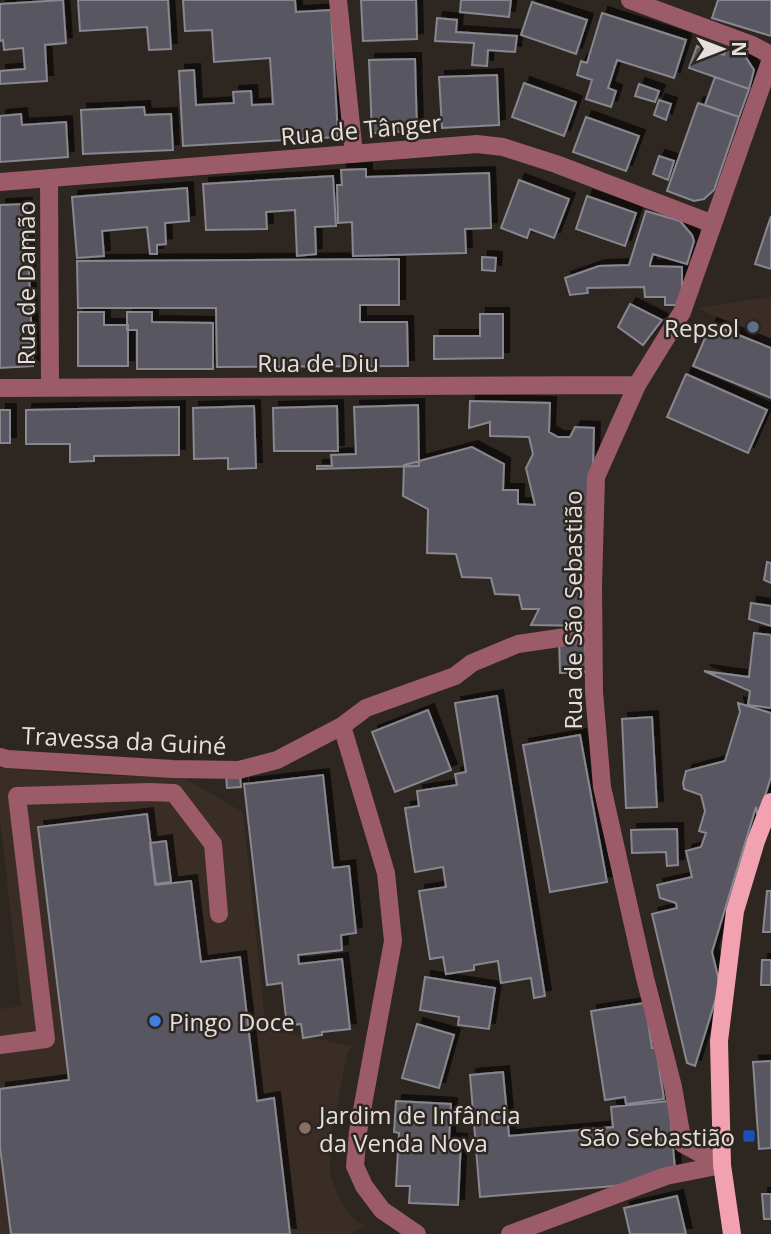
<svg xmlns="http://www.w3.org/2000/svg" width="771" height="1234" font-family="'Open Sans',sans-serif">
<defs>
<filter id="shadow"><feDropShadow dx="6" dy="-6" stdDeviation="0" flood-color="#0009"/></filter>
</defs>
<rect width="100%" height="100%" fill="#2d2621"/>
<path fill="#3a2d25" d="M771,297V346L698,308Z
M0,768L105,776H181L243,812L266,1029L354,1046L348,1051L333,1124L330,1144V1172L337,1194L347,1211L358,1223L366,1225L351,1234H0V1009L21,1006L0,818Z"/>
<path fill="#595760" stroke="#88868f" stroke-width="2" filter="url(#shadow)" d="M63,0L66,43L45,45L47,81L0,84V71L25,69L23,48L4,50L3,40L0,41V4Z
M78,0H168L171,49L149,50L147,27L80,31Z
M183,0H295L296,12L331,10L338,137L183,146L179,71L194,70L196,105L234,103L233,92L251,91L252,105L273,104L270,58L214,62L212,30L185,31Z
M361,0H416L417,39L363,41Z
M461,0H511L509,17L460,12Z
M718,0H771V36L712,18Z
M532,2L587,20L576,54L521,35Z
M602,13L686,40L674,78L617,60L608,88L616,91L611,107L586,99L592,80L577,75L581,61L587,63Z
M437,18L457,20L456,32L517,36L515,52L488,50L487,66L472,65L474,43L435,41Z
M697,46L724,55L726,49L745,56L754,70L749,89L689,68Z
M415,59L417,131L372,133L369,60Z
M497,75L499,125L442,128L439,77Z
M715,77L749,89L739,117L705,105Z
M524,83L576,102L564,136L512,117Z
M639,84L659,91L655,102L635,96Z
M659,100L671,104L666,120L654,115Z
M698,103L739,117L714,190L704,199L694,201L667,191Z
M144,107L145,115L171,114L173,150L83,154L81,110Z
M21,114L22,125L66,122L68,157L0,162V116Z
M586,117L639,136L626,171L573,152Z
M659,156L674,161L668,180L653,174Z
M366,169V177L489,173L491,228L465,229L466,253L353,256L352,222L338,223L337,185H342L341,170Z
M333,176L336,226L315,227L316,254L297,256L295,210L266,212L267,229L206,230L203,184Z
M519,180L569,199L554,238L530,229L527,238L501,228Z
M187,188L189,221L165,223L166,244L157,245V254H150L147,227L102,231L104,256L77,258L72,197Z
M587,196L636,213L625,246L576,229Z
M26,204L33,366L0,368V205Z
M646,211L680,221L692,235L694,241L687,264L653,254L650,264V266L682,267V297L678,305H665V297H645L644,287L587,288L588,293L570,295L565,278L599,266L629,265Z
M771,216V269L755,264Z
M482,257L496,258L495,271L482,270Z
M399,259V305H360V322H407L408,366L217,367L216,308H78L77,261Z
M630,304L662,320L643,345L618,327Z
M78,312H104V325H128V366H78Z
M127,312H152V322L213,323V369H137V330H127Z
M480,314H503V358L434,359V336H480Z
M711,324L771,348V398L693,366Z
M686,374L767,410L748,453L667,417Z
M470,401L550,403L549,432L558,437H570L575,427L594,428L589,626L531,625L539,609H522L519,595L495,594L491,578L462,577L456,554L427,553L428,509L403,496L404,465L472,447L504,464L503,490H518V504L535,505L526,468L533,454L529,437L490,436V422L469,428Z
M418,405L419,466L317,469V466H332L331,455L356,454L354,407Z
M254,406L256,468L228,469V458L194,459L193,408Z
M337,406L338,451H274L273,408Z
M179,407V455L94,456V461L70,462V444H26V410Z
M0,410H10V443H0Z
M767,562L771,563V583L764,580Z
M751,603L771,606V626L749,619Z
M754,633L771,635V708L748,705L750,691L704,671L749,677Z
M585,637L586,672L560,673L559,638Z
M497,696L545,996L534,998L531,978L501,983L498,961L474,965V970L446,974L443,957L430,959L419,891L446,887L443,867L415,872L405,808L419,806L417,791L457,785L455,774L466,772L455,703Z
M738,703L771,713V777L758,818L756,807L712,952L720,985L695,1066L687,1063L652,914L677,908L676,903L660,898L657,885L692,877L686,851L701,847L706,833L699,831L705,811L701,795L684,789L683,783L686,771L725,761L740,712Z
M428,710L451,770L395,792L372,732Z
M652,717L657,807L626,808L622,719Z
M580,735L607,882L550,892L523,745Z
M240,774L241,787L227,788L226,775Z
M323,775L333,868L349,866L356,933L341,935L342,950L298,955L299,964L342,959L350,1029L322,1032V1035L303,1038L301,1024L287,1026L282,983L267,985L244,784Z
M147,814L156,885L191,881L201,962L240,957L257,1101L274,1098L290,1234H11L0,1147V1089L69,1080L38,827Z
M677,829L678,865L667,866L666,852L632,853L631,830Z
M166,841L171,882L155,884L150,843Z
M767,891H771V932H763Z
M762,960H771V985H761Z
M425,977L495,988L489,1029L458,1025L459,1017L420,1010Z
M645,1003L652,1048H656L664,1099L626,1104L625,1097L605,1100L591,1011Z
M417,1024L454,1035L439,1088L402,1078Z
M771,1061V1148L759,1149L753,1062Z
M503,1072L509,1136L613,1127L611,1107L669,1101L676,1181L480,1197L470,1075Z
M396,1101L451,1104L449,1139L461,1140L458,1205L409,1203L410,1186H396L399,1133L394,1132Z
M762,1194H771V1219H764Z
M677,1196L686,1234H630L624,1208Z"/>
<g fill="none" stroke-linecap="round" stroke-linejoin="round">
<path stroke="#9b5b68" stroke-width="18" d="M338,0L354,154
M630,0L752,45L771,55
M49,178L50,388
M0,182L477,144L503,147L556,164L713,224
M0,388L637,385
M342,726L386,873L393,941L358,1132L355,1166L364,1186L382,1210L417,1234
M0,757L7,759L173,769L239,770L277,760L342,726L366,708L455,676L472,663L518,644L593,633
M0,1045L46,1039L17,796L149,792L174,793L213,844L219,914
M722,1165L683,1144L673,1087L645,978L602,787L594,692L593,586L596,477L637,385L682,312L771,59
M510,1234L666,1176L722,1165"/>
<path stroke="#f1a1b0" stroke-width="18" d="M732,1234L722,1165L719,1041L735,911L756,841L771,802"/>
</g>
<circle fill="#5c6f8a" stroke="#2d2621" stroke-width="2.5" cx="753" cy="327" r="7"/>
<circle fill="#3f7fe0" stroke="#2d2621" stroke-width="2.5" cx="155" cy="1021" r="7"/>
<circle fill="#8d6e63" stroke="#2d2621" stroke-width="2.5" cx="305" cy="1128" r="7"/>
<rect fill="#1a4fb4" stroke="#2d2621" stroke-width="2.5" x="742" y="1129" width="14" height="14" rx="3.5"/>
<g text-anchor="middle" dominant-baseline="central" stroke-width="5" stroke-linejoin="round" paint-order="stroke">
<g font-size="24" fill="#e5e0dd" stroke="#2d2621">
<text transform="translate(361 129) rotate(-5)">Rua de Tânger</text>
<text transform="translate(25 283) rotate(-90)">Rua de Damão</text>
<text x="318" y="362">Rua de Diu</text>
<text transform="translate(572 610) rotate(-90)">Rua de São Sebastião</text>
<text transform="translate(124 740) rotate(3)">Travessa da Guiné</text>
</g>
<g font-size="24" fill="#e5e0dd" stroke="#2d2621" text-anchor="end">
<text x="739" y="327">Repsol</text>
<text x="169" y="1021" text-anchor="start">Pingo Doce</text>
<text x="319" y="1114" text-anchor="start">Jardim de Infância<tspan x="319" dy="28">da Venda Nova</tspan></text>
<text x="735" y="1136">São Sebastião</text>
</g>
</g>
<g transform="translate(722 49) rotate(90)" stroke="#2d2621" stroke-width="5" paint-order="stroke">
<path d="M0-5L12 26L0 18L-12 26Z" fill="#e5e0dd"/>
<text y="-10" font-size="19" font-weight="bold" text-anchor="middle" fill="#e5e0dd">N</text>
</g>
</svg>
